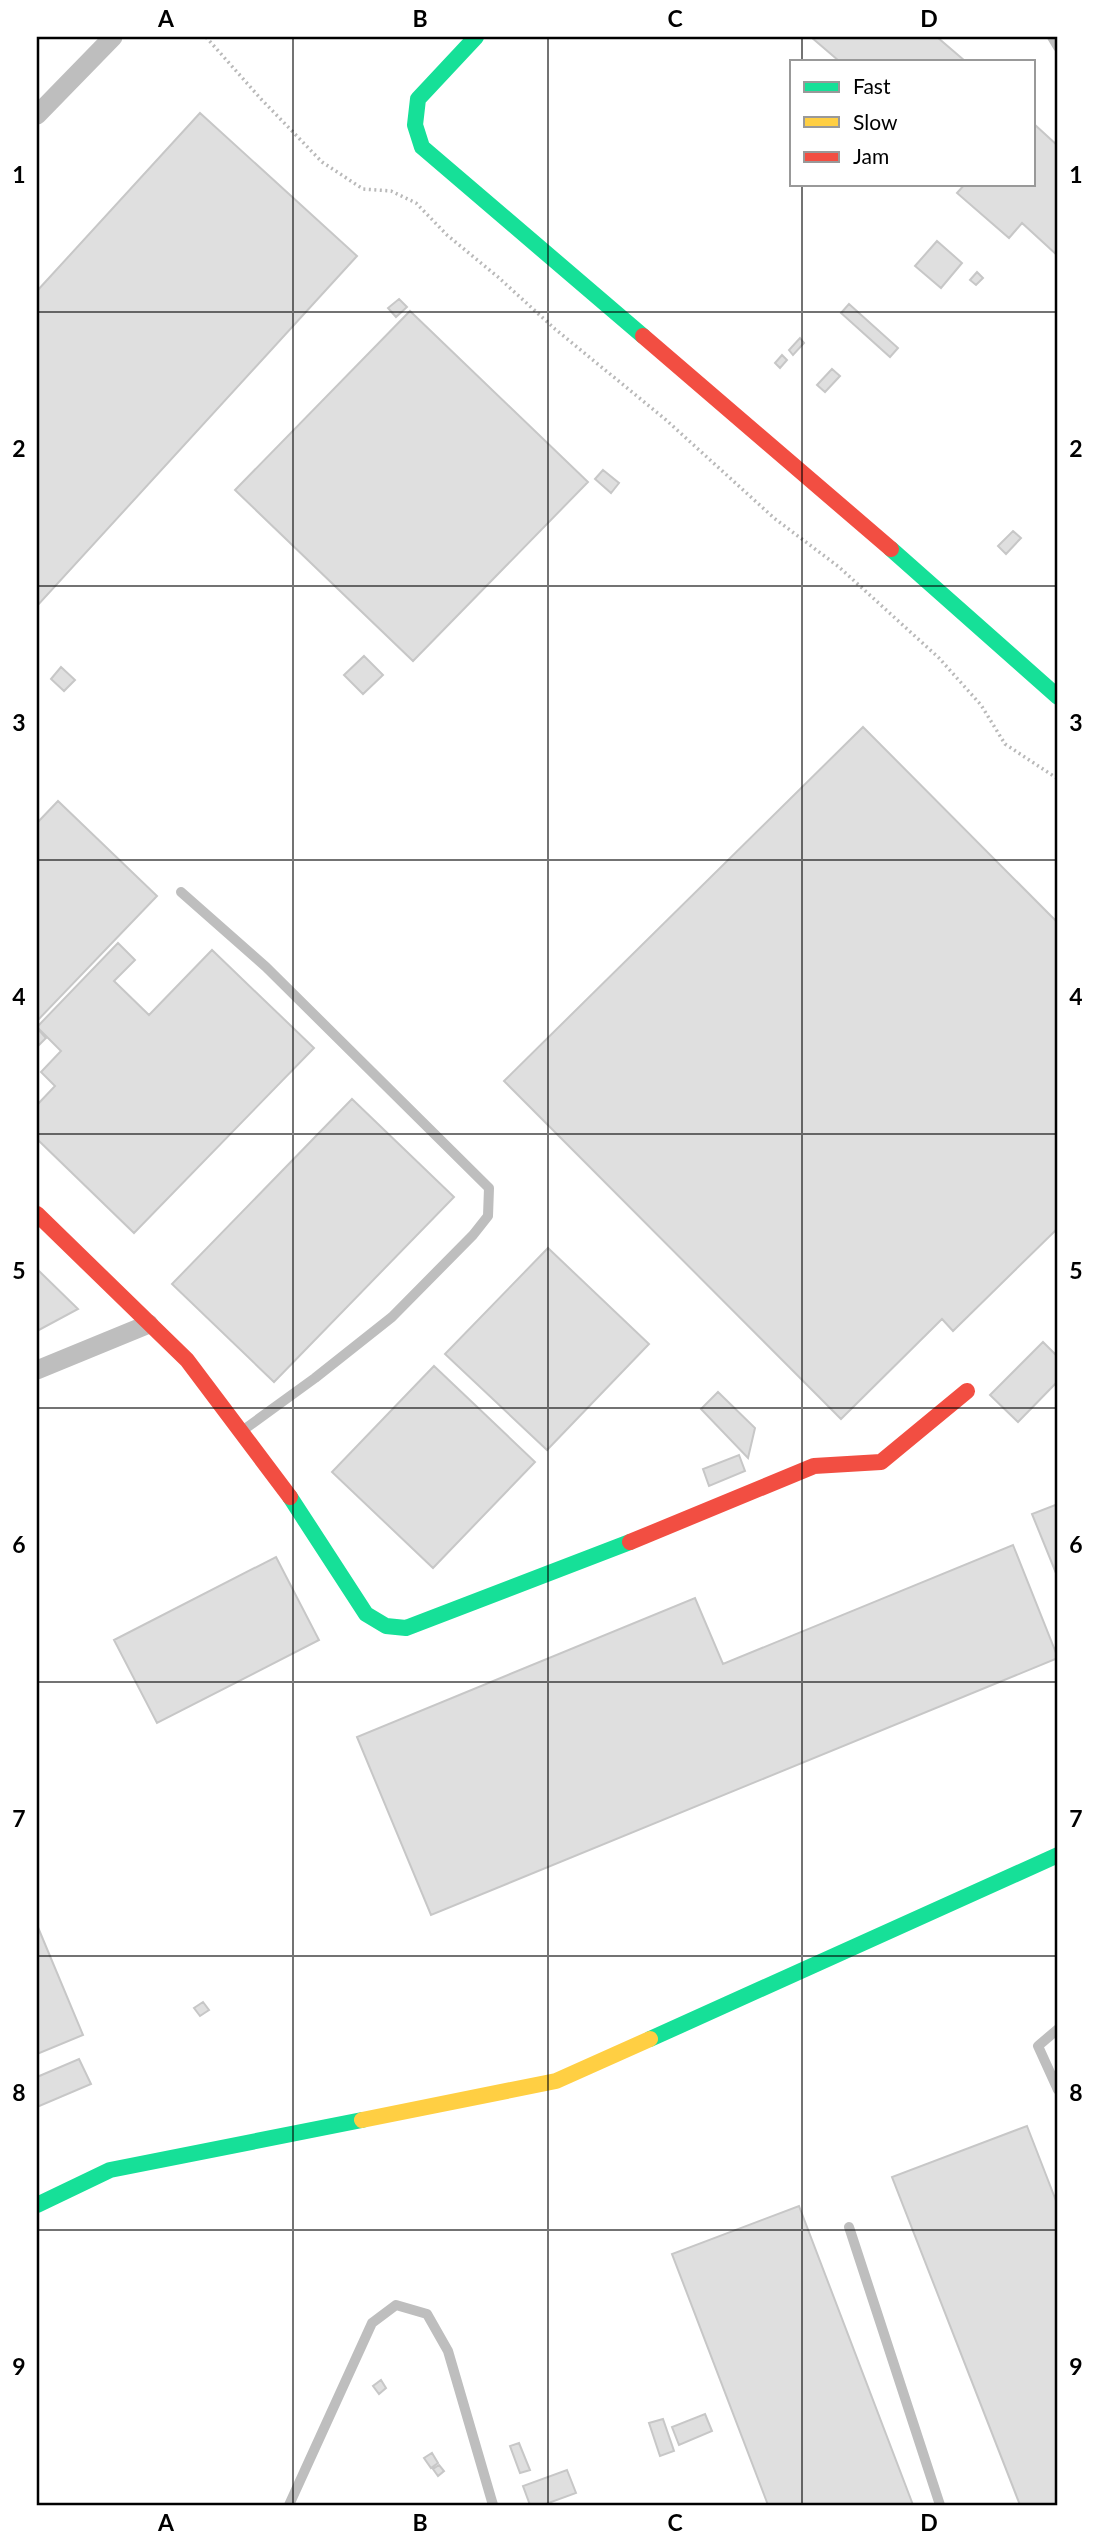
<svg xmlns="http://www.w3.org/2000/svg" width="1095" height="2542" font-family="Lato,sans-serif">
<rect width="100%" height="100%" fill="#fff"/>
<path fill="#dfdfdf" stroke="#c7c7c7" stroke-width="2" d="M811,37H937L965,61H839Z
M200,113L357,256L37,606V291Z
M1034,124L1058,146V256L1022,223L1009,238L957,193L965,184H1034Z
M937,241L962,263L941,288L915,266Z
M977,272L983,278L976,285L970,280Z
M399,299L407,307L396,317L388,308Z
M849,304L898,348L890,357L841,313Z
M410,311L588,482L413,661L235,490Z
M800,338L804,343L793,355L789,350Z
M782,355L787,360L780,368L775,363Z
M832,369L840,376L825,392L817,385Z
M603,470L619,483L611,493L595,479Z
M1013,531L1021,538L1006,554L998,546Z
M364,656L383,675L363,694L344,675Z
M61,667L75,680L64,691L51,679Z
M863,727L1058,923V1228L953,1331L942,1319L841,1419L504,1081Z
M58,801L157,896L37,1021V823Z
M118,943L135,960L114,981L149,1015L212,950L314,1048L134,1233L37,1139V1105L55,1086L41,1072L61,1051L37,1027Z
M37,1028L46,1038L37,1047Z
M352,1099L454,1197L274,1382L172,1284Z
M548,1248L649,1344L547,1450L445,1354Z
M37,1269L78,1309L37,1331Z
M1043,1342L1058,1357V1381L1018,1422L990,1395Z
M434,1366L535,1462L433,1568L332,1472Z
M718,1392L755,1428L748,1458L701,1409Z
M739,1455L745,1471L709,1486L703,1469Z
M1058,1504V1578L1032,1514Z
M1013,1545L1058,1658L431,1915L357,1737L695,1598L723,1664Z
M276,1557L319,1640L157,1723L114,1640Z
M37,1925L83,2035L37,2054Z
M203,2002L209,2010L200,2016L194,2008Z
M79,2059L91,2084L37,2107V2077Z
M1027,2126L1058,2206V2505H1020L892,2177Z
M799,2206L913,2505H768L672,2254Z
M381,2380L386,2388L379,2394L373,2386Z
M705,2414L712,2431L679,2445L672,2427Z
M663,2419L674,2451L660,2456L649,2423Z
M519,2443L530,2470L520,2473L510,2446Z
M432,2453L438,2463L431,2468L424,2458Z
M439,2465L444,2471L438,2476L433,2469Z
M567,2470L576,2493L543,2505H530L523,2486Z"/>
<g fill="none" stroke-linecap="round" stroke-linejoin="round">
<path stroke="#b9b9b9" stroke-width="3.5" stroke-dasharray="2 3.5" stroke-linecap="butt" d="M206,37L261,99L322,162L363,189L391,191L416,203L447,235L498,277L555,329L665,419L774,518L839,567L939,658L981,705L1005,744L1058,779"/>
<path stroke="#bebebe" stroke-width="10" d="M1052,37L1058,47
M181,892L266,967L489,1188L488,1216L473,1235L392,1317L315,1378L242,1431
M1058,2029L1038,2046L1058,2090
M849,2227L940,2505
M289,2505L372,2323L396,2305L427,2314L448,2351L493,2505"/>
<path stroke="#bebebe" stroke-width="19" d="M37,115L113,37
M37,1370L149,1324"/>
<path stroke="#16e098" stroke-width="16" d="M476,37L418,99L415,125L422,147L643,336
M891,549L1058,697
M290,1497L366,1614L386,1626L406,1628L630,1542
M650,2039L1058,1855
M37,2205L110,2170L362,2120"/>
<path stroke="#ffcf43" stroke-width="16" d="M362,2120L556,2081L650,2039"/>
<path stroke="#f24e42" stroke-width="16" d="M643,336L891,549
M37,1214L187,1360L290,1497
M630,1542L814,1466L881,1462L967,1391"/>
</g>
<path fill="none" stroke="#000" stroke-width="2" stroke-opacity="0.55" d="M293,37V2505M548,37V2505M802,37V61M802,184V2505M37,312H1058M37,586H1058M37,860H1058M37,1134H1058M37,1408H1058M37,1682H1058M37,1956H1058M37,2230H1058"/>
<rect width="1095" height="2542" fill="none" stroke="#ffffff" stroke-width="77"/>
<rect x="790" y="60" width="245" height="126" fill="#ffffff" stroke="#999999" stroke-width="2"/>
<rect x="804" y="82" width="35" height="10" fill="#16e098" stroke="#999999" stroke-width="2"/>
<text x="853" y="94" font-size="21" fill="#000000">Fast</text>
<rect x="804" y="117" width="35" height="10" fill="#ffcf43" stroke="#999999" stroke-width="2"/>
<text x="853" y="130" font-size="21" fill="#000000">Slow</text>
<rect x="804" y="152" width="35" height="10" fill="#f24e42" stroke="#999999" stroke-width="2"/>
<text x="853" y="164" font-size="21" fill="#000000">Jam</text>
<rect x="38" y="38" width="1018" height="2466" fill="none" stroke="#000" stroke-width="2.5"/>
<g font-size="23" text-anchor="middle" font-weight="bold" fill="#000">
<text x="166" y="27">A</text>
<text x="420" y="27">B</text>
<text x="675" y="27">C</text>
<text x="929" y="27">D</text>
<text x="19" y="183">1</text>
<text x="1076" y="183">1</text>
<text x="19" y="457">2</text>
<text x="1076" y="457">2</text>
<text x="19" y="731">3</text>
<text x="1076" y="731">3</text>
<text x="19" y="1005">4</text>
<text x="1076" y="1005">4</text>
<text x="19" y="1279">5</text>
<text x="1076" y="1279">5</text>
<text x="19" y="1553">6</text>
<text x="1076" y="1553">6</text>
<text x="19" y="1827">7</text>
<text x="1076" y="1827">7</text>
<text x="19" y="2101">8</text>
<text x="1076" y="2101">8</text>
<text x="19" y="2375">9</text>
<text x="1076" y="2375">9</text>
<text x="166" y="2531">A</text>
<text x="420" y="2531">B</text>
<text x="675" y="2531">C</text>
<text x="929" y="2531">D</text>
</g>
</svg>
